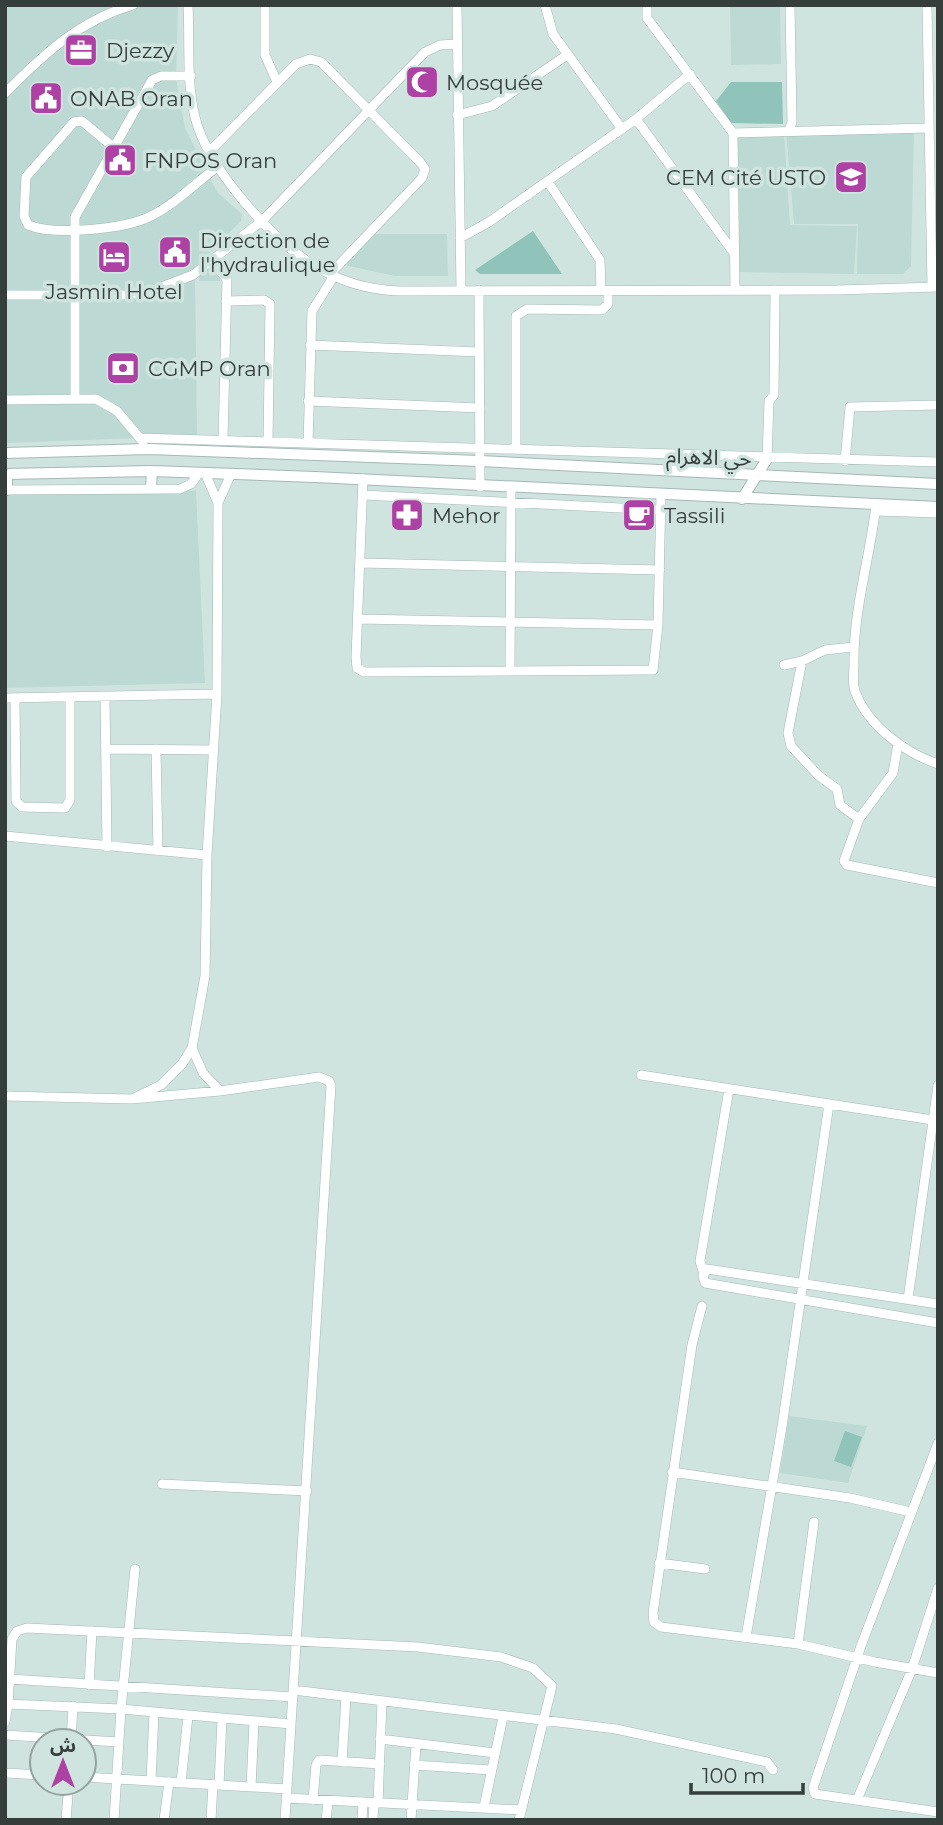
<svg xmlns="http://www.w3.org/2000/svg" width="943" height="1825" font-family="Montserrat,'Noto Sans Arabic',sans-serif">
<rect width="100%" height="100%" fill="#d0e4df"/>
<path fill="#bdd9d3" d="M5,5H178L176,78L185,128L217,192L242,214L241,221L195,268L197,436L5,443Z
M730,5H780L781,64L731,65Z
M914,126L911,266L903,274H857L858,224H794L786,131Z
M784,133L790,225L857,226L854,274L736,272L735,136Z
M370,234H447L448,276H395L344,265L345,260Z
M208,259L220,272V281H199V265Z
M128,489L196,491L205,683L5,688V493Z
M789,1416L867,1426L848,1483L780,1473Z"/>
<path fill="#90c3b9" d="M731,82H782L783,124L731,123L716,101Z
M533,231L562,274H480L475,270Z
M845,1431L862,1437L851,1467L834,1461Z"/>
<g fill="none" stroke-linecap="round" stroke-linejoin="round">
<g stroke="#a5b8b4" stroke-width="10">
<path id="minor" d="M188,5C190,41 186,82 195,117C207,167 270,238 313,265C339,281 368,290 399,291L837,290L938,287
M265,5V55L277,82
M457,5L461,290
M545,5L553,34L622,129
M647,5V18L733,133L735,290
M927,5L932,287
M5,93C44,54 80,20 133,5
M457,115L492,106L567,55
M636,119L734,253
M789,130L792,122L790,5
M733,133L929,128
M113,147L82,121L74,122L26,177L24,216L28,225C55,236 126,229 151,216C175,204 196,183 217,167
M209,152L296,64L310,59L321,62L420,162L425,169L422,178L330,274
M548,182L600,260L601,291
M460,238L489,222L636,119L690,74
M212,261L227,279L223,440
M479,290L480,487
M5,295H127L151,291L193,275L263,220L425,52L440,45L456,44
M226,301L264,300L270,304L268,442
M310,345L479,352
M75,397V217L152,80L161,76H191
M5,400L96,399L117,411L143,442
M308,401L480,408
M140,438L938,462
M308,443L312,311L334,276
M516,449V316L527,309L602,310L608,304V291
M767,459L769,401L774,395L775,290
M845,461L850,407L938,405
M363,479L356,657L357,668L364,672L653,670L658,625L661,495
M5,490L180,489L191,484L199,473
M363,495L660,510
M218,503L231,474
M876,505C870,558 853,610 854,665C854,673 852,683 855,691C867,725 905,753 938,764
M875,511L938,513
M361,563L660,570
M359,619L658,625
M802,661L788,733L791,746L819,776L837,789L840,805L859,819
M784,665L802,661L825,650L853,647
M510,671L511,488
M105,697L107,847
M5,698L217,694
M15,698L16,801L22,807L65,808L70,800V698
M898,744L893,773L859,819L844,861L847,865L938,883
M106,749L212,750
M156,749L158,851
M5,836L207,855
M192,1048L203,1073L220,1091
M641,1075L933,1120
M5,1096L132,1099L161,1085L182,1064L192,1048L205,976L207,855L217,694L218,503L205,473
M132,1099L220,1091L319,1077L329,1081L331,1086L285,1820
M704,1274L700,1261L729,1089
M908,1299L938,1085
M938,1304L707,1269L703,1276L705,1283L938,1323
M702,1306L692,1345L653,1613L654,1622L661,1627L798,1644L875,1662L938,1673
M938,1443L861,1646L813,1788L815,1794L938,1812
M672,1472L850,1498L911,1512
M162,1484L307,1491
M659,1563L705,1569
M746,1637L782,1427L829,1104
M798,1644L814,1522
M10,1679L293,1697
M89,1685L92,1631
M293,1690L616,1729L767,1762L773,1770
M8,1704L12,1639L17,1631L27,1628L418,1647L501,1657L533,1668L552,1686L519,1820
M5,1722L8,1704L121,1709L291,1724
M5,1735L119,1742
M380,1739L495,1753
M71,1741L73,1706
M342,1762L346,1697
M414,1765L491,1770
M5,1773L42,1775
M84,1777L287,1789
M151,1781L154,1713
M181,1783L188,1716
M219,1785L222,1720
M251,1787L254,1722
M286,1798L521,1810
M313,1800L316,1765L319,1760L380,1764
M857,1800L912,1669L938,1588
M378,1803L382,1702
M484,1807L503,1717
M66,1820L69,1783
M114,1820L121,1709L135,1569
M164,1820L169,1782
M211,1820L213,1784
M326,1820L328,1802
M362,1820L363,1803
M373,1820L374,1803
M411,1820L416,1745"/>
</g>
<g stroke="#a5b8b4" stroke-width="12">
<path id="major" d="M5,453L149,449L480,461L938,484
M5,474L152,471L315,477L938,507
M7,474V490
M151,488L152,471
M742,499L767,459"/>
</g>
<use href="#minor" stroke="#fff" stroke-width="9"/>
<use href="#major" stroke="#fff" stroke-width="10"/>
</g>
<defs>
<g id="office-square" transform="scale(1.75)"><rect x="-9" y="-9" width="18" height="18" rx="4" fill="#ad42a4" stroke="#d0e4df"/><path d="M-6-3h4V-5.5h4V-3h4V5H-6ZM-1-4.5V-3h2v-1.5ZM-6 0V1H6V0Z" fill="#fff"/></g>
<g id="mosque-square" transform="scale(1.75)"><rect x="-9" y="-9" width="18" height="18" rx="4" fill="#ad42a4" stroke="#d0e4df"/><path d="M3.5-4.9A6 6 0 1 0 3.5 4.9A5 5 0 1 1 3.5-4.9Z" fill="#fff"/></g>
<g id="civic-square" transform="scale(1.75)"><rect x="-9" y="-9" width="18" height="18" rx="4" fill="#ad42a4" stroke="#d0e4df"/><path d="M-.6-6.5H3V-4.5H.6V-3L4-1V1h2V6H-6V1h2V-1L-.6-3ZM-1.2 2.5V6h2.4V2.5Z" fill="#fff"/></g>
<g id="school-square" transform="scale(1.75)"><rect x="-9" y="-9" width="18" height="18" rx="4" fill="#ad42a4" stroke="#d0e4df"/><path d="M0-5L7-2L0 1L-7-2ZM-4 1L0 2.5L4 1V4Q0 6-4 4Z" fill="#fff"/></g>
<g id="hotel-square" transform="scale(1.75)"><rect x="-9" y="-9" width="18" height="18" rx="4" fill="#ad42a4" stroke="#d0e4df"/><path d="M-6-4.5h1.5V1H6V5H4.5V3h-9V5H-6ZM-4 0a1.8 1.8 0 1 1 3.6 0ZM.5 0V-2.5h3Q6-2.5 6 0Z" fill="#fff"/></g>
<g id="bank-square" transform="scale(1.75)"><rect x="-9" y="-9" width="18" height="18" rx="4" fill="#ad42a4" stroke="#d0e4df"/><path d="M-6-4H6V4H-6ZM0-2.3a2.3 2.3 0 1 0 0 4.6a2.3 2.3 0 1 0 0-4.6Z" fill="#fff"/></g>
<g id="pharmacy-square" transform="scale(1.75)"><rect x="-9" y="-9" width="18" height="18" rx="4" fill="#ad42a4" stroke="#d0e4df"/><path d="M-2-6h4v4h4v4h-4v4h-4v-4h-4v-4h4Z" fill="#fff"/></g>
<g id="cafe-square" transform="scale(1.75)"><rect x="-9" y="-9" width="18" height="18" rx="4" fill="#ad42a4" stroke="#d0e4df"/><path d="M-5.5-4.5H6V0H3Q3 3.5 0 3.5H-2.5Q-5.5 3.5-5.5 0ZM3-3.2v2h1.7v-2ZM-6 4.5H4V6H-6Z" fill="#fff"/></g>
</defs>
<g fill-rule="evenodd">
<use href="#office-square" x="81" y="50"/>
<use href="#mosque-square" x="422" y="82"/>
<use href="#civic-square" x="46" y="98"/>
<use href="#civic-square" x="120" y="160"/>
<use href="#school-square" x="851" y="177"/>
<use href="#civic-square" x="175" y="252"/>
<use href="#hotel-square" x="114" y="257"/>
<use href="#bank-square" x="123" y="368"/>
<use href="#pharmacy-square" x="407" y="515"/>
<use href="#cafe-square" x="639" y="515"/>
</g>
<g text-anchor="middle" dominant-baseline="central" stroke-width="7" stroke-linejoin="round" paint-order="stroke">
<g font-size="21" fill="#363e3c" stroke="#d0e4df" text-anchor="start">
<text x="106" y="50">Djezzy</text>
<text x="446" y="82">Mosquée</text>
<text x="70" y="98">ONAB Oran</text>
<text x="144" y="160">FNPOS Oran</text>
<text x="826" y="177" text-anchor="end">CEM Cité USTO</text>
<text x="200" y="240">Direction de<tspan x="200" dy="24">l'hydraulique</tspan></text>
<text x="114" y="291" text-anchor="middle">Jasmin Hotel</text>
<text x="148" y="368">CGMP Oran</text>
<text x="432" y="515">Mehor</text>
<text x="664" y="515">Tassili</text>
</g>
<g font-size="21" fill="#363e3c" stroke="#d0e4df">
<text transform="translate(709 457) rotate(2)">حي الاهرام</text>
</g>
</g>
<rect width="943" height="1825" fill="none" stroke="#363e3c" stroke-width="14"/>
<g transform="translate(63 1762)"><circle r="33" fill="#d0e4df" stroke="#92a29e" stroke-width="2"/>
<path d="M0-5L12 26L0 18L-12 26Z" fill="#ad42a4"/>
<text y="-10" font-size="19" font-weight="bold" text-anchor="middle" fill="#363e3c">ش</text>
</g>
<path d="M691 1783v10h112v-10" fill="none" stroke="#363e3c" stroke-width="3.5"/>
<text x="702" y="1783" font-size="21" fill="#363e3c" stroke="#d0e4df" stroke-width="5" paint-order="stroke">100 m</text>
</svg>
